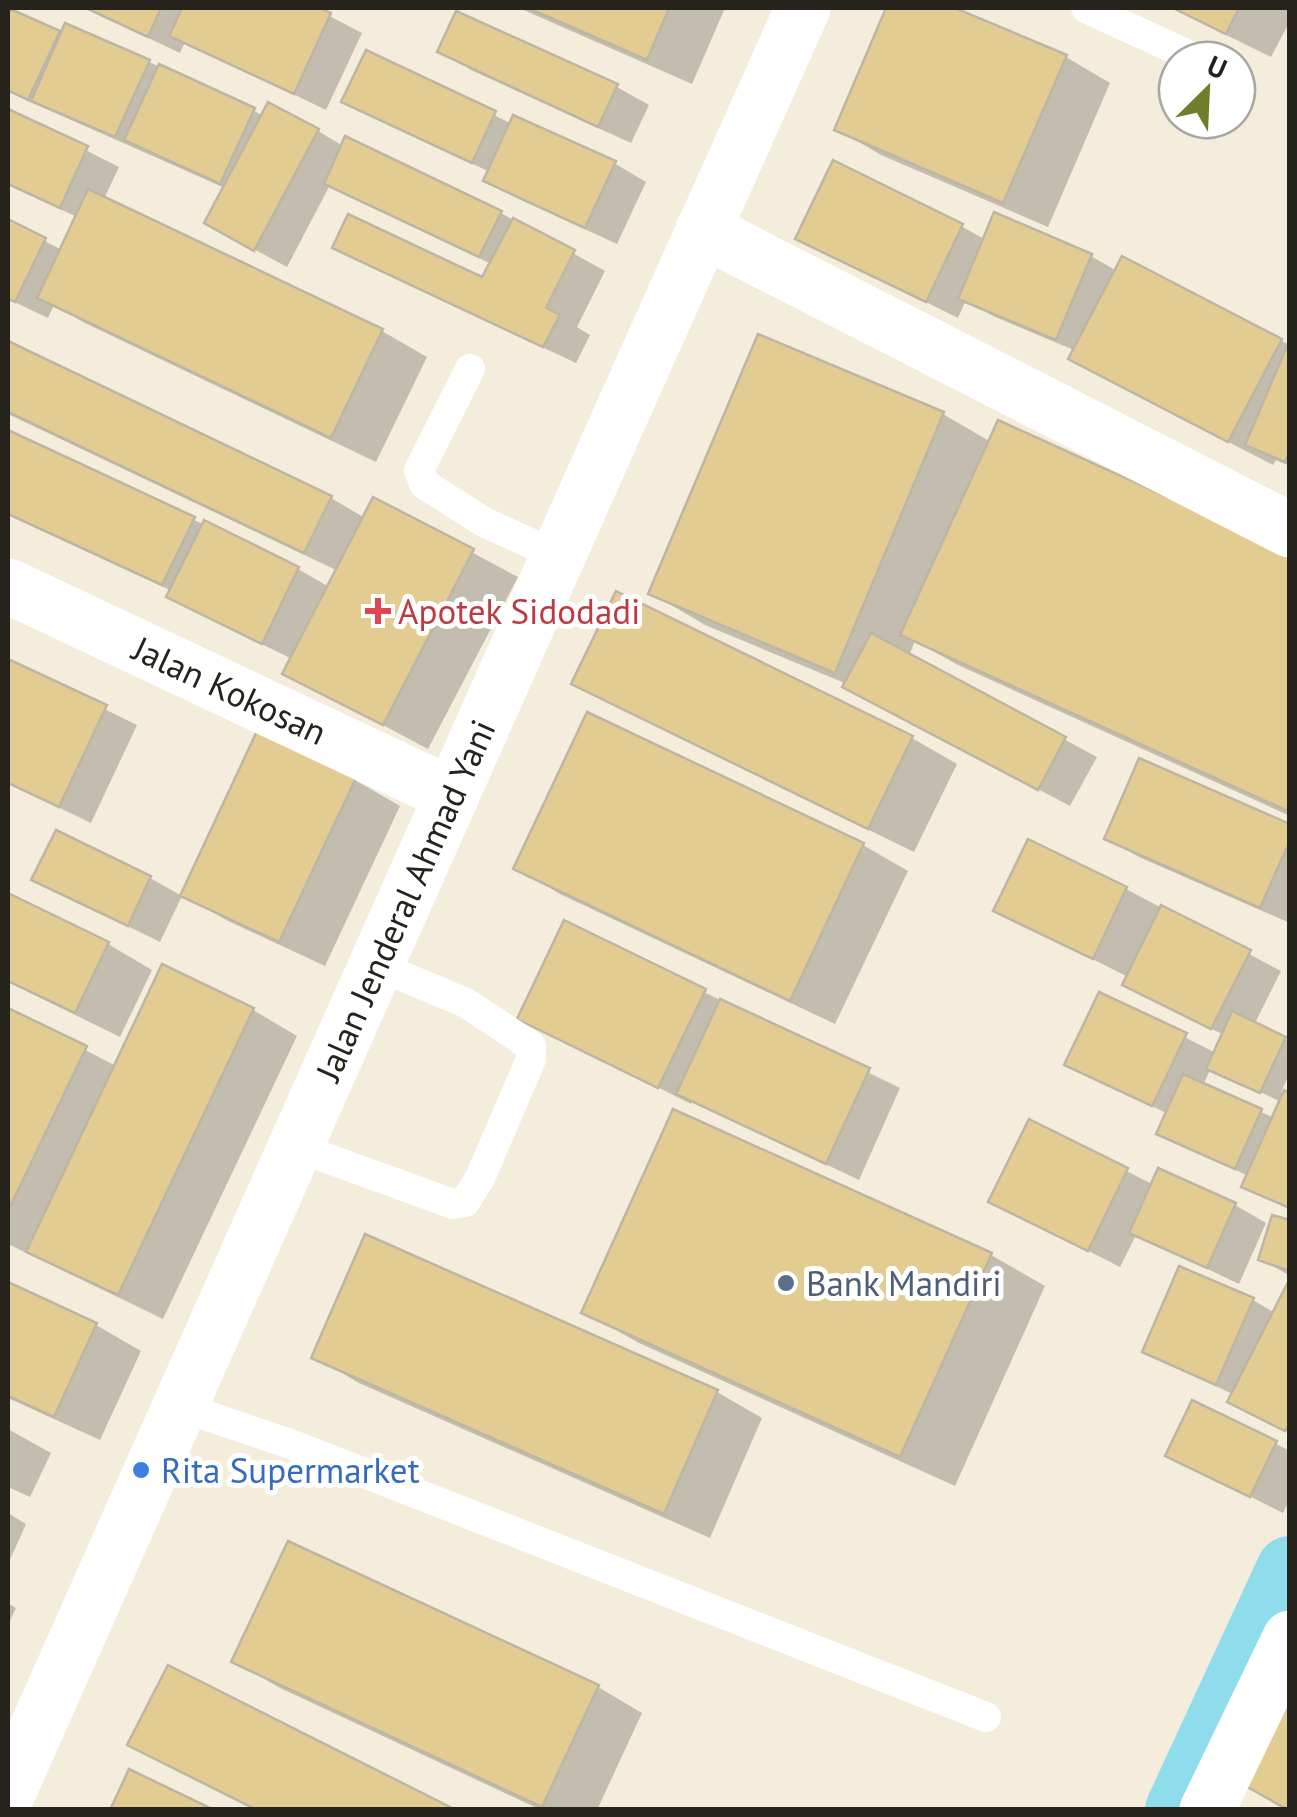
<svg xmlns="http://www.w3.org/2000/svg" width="1297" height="1817" font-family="'PT Sans',sans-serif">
<rect width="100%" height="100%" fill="#f4eddb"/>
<path fill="#0003" fill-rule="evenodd" d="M85,8H314L362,33L326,110L185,42L180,53Z
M519,8H725L692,84Z
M889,8H949L1066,57L1110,83L1048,227L881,155L837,129Z
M1171,8H1290V21L1271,57Z
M8,10L62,36L149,62L264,116L318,131L343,146L501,213L605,271L577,327L590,335L576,363L367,265L335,247L483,280L491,264L330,185L287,267L239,241L225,188L8,92Z
M457,14L617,87L649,105L631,143L471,70L440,51Z
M367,53L512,124L614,163L646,182L617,244L517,198L486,180L490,172L376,119L345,101Z
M8,111L119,167L104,199L382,331L427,357L376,462L85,323L54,305L48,318L8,299V222L62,250L77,217L8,185Z
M961,226L986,240L1091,256L1117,271L1123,260L1290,345V466L1276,460L1273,465L1116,384L1072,358L1076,351L993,316L966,300L958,318L798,238Z
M8,344L331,498L365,518L374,500L518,577L428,749L285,673L292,659L201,614L172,591L8,515V432L298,569L329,587L338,571L8,414Z
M943,414L991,442L1290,556V816L958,665L915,641L909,656L1097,757L1070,806L877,704L847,684L705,625L651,593Z
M617,594L912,738L957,764L914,852L619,708L574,683Z
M8,662L137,725L91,823L8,783Z
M589,715L863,845L908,871L835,1024L560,894L516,868Z
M355,780L400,806L325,966L228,921L184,895Z
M1290,827V923L1139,857L1107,838Z
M150,878L182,896L160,942L34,880Z
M1126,889L1281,971L1254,1025L1290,1042V1073L1281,1092L1290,1096V1210L1244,1186L1248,1176L1159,1133L1168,1114L1067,1064L1100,995L1216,1053L1224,1035L1157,1002L1128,977L996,910ZM1211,1068L1281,1102L1274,1118L1203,1085Z
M8,896L108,944L152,970L120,1037L8,982Z
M565,924L900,1088L859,1180L692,1101L691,1104L520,1018Z
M8,1010L116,1066L253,1010L297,1036L163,1319L8,1244Z
M1030,1122L1154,1185L1235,1205L1266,1223L1239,1284L1136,1235L1120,1267L991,1201Z
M1290,1223V1276L1261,1259Z
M367,1238L717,1392L762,1418L710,1538L359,1383L315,1357Z
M991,1255L1045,1286L955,1486L639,1343L584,1312Z
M8,1285L96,1325L141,1351L100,1440L8,1398Z
M1290,1288V1433L1262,1419L1234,1395L1145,1351L1253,1300L1275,1313Z
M1193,1403L1290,1451V1499L1283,1513L1168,1455Z
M8,1429L51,1453L30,1497L8,1487Z
M8,1513L26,1524L8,1564Z
M8,1603L16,1608L8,1625Z
M234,1661L598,1687L642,1713L597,1810H541L278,1687Z"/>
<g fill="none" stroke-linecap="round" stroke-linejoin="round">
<path stroke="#8fdced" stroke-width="68" d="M1179,1810L1290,1570"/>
</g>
<path fill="#e3cc92" stroke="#bdb6a5" stroke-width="2.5" d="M8,8L60,31L28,100L8,90Z
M86,8H161L148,37Z
M182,8H320L331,13L294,94L169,36Z
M528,8H669L647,60Z
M886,8H955L1067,55L1003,203L834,130Z
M1173,8H1239L1226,34Z
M456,11L618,84L598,127L437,52Z
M65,23L150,60L115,137L31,101Z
M366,50L496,111L472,163L341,102Z
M159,64L255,108L220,184L124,140Z
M268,102L319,129L254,251L204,223Z
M8,109L88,146L60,208L8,184Z
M513,115L616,161L585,228L483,181Z
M345,136L502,211L479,257L324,184Z
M833,160L963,224L926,302L795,239Z
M88,189L383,329L331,438L37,298Z
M994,212L1092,254L1056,340L958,299Z
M348,214L482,277L513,218L575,250L546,308L560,315L543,347L332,248Z
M8,219L46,238L15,302L8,299Z
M1122,256L1282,339L1228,442L1068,359Z
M758,334L944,412L835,673L648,594Z
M1290,339V451L1285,462L1245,445Z
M8,341L332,496L304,553L8,412Z
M998,420L1290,553V812L900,635Z
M8,430L195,517L162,585L8,514Z
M373,497L474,549L383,725L282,674Z
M204,520L299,567L262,644L166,597Z
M616,591L913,736L868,829L571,684Z
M871,633L1066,737L1038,790L842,687Z
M8,659L107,705L59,807L8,783Z
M587,712L864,843L790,1001L513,869Z
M257,731L356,778L279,942L180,896Z
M1139,758L1290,824V840L1260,908L1104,839Z
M56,830L151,876L128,926L31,880Z
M1028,839L1127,887L1093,959L993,911Z
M8,893L109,942L75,1013L8,981Z
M1161,905L1251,950L1211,1029L1122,985Z
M564,920L706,989L658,1088L517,1019Z
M162,964L254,1008L118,1295L26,1252Z
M1099,992L1187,1033L1152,1106L1064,1065Z
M720,999L870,1068L826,1164L676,1094Z
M8,1008L87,1046L8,1211Z
M1232,1011L1286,1037L1260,1093L1206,1069Z
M1183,1074L1262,1109L1235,1169L1156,1134Z
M1284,1090L1290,1093V1208L1241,1187Z
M673,1109L992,1253L900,1457L581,1313Z
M1029,1119L1128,1168L1088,1251L988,1202Z
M1158,1168L1236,1203L1207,1268L1129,1233Z
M1272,1215L1290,1220V1271L1258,1260Z
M365,1234L718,1390L664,1514L311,1358Z
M1179,1266L1254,1298L1216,1385L1142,1352Z
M8,1282L97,1323L54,1417L8,1396Z
M1287,1284L1290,1285V1422L1285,1431L1227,1402Z
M1192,1400L1277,1441L1250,1497L1165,1456Z
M288,1541L599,1685L542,1807L231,1662Z
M168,1665L456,1810H257L127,1745Z
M1290,1701V1810H1288L1244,1785Z
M129,1769L214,1810H110Z"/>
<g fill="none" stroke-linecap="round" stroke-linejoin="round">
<path stroke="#fff" stroke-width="30" d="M1086,8L1199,60
M470,369L419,470L424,484L484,522L556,555
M296,1147L453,1204L465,1202L480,1178L531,1059V1046L466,1003L378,966
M181,1407L293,1445L986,1717"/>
<path stroke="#fff" stroke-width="55" d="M703,230L1290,530
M8,586L452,795
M1207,1810L1290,1638"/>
<path stroke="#fff" stroke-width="55" d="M8,1793C274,1198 536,602 803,8"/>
</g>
<path fill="#e0444e" stroke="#fff" stroke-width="4" d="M373 596h10v10h10v10h-10v10h-10v-10h-10v-10h10z"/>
<circle fill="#5c6f8a" stroke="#fff" stroke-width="4" cx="786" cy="1283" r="10"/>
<circle fill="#3f7fe0" stroke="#fff" stroke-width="4" cx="141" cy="1470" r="10"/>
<g text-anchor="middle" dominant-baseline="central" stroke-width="10" stroke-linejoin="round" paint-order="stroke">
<g font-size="35" fill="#be3a42" stroke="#fff" text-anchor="start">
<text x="398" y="611">Apotek Sidodadi</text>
</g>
<g font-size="35" fill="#25231c" stroke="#fff">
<text transform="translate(230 690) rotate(25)">Jalan Kokosan</text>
<text transform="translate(405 900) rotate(-66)">Jalan Jenderal Ahmad Yani</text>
</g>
<g font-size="35" fill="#4e5e75" stroke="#fff" text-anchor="start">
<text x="806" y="1283">Bank Mandiri</text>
</g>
<g font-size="35" fill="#366cbe" stroke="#fff" text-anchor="start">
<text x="161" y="1470">Rita Supermarket</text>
</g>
</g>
<rect width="1297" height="1817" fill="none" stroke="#25231c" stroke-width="20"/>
<g transform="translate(1207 90) rotate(24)"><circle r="48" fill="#ffffff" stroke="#a8a7a4" stroke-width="2.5"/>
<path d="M0-8L18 38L0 25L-18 38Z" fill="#6f7e2d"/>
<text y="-15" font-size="28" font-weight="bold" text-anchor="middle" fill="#25231c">U</text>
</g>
</svg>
